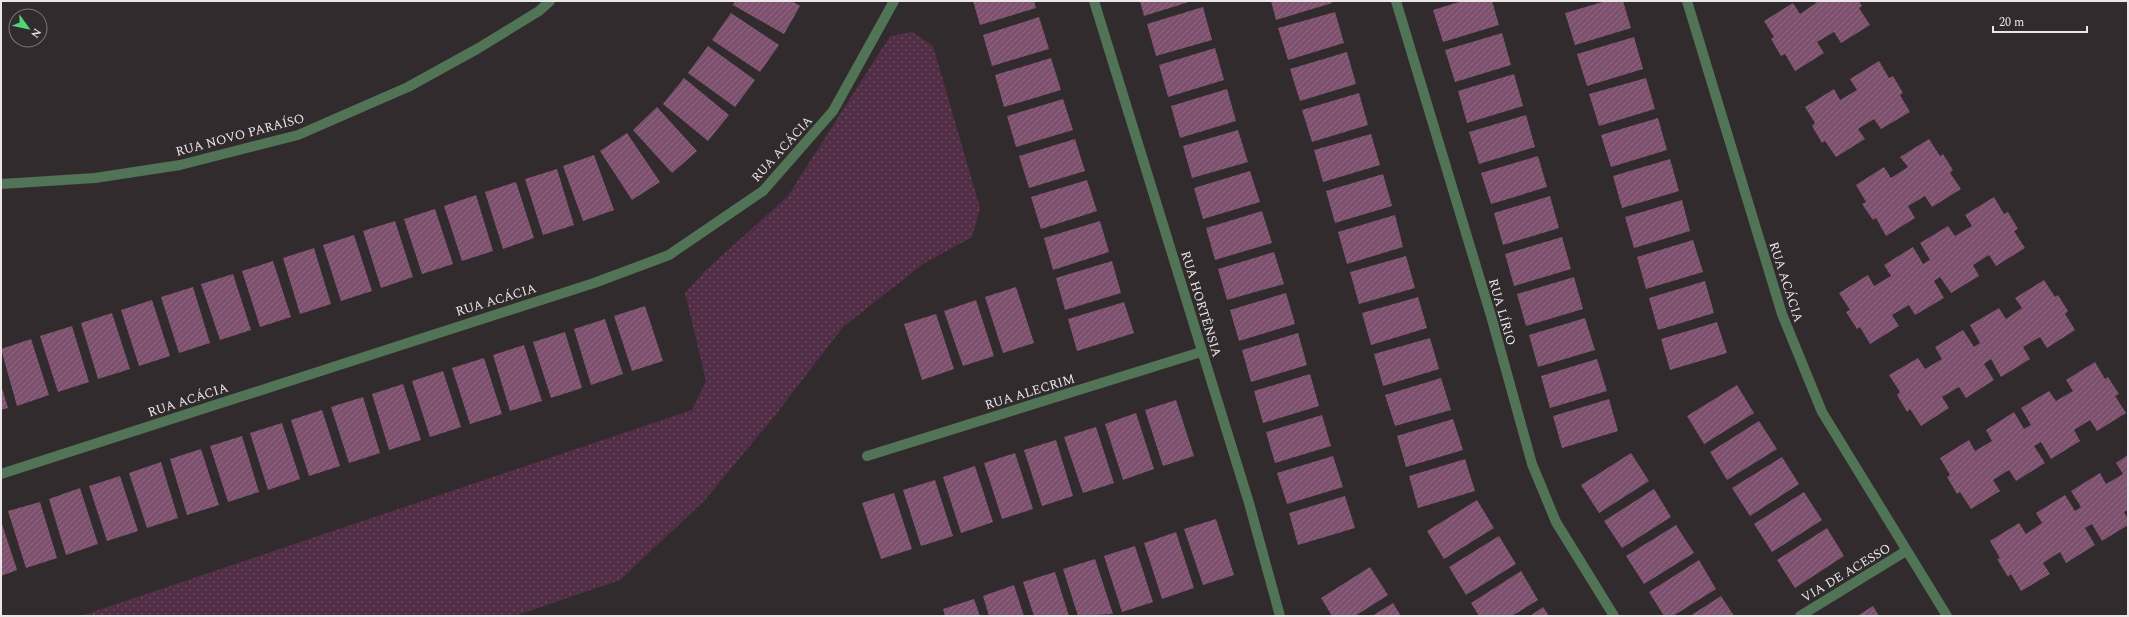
<svg xmlns="http://www.w3.org/2000/svg" width="2129" height="617" font-family="Spectral,serif">
<defs>
<pattern id="grass-dots" width="8" height="8" patternUnits="userSpaceOnUse"><rect width="8" height="8" fill="#522e46"/><path d="M2 2h.1M6 6h.1" fill="none" stroke="#6b4c61" stroke-width="1.8" stroke-linecap="round"/></pattern>
<pattern id="building-hatch" width="6" height="6" patternUnits="userSpaceOnUse"><rect width="6" height="6" fill="#7d506e"/><path d="M-1 1l2-2M0 6l6-6M5 7l2-2" fill="none" stroke="#906983"/></pattern>
</defs>
<rect width="100%" height="100%" fill="#312b2e"/>
<path fill="url(#grass-dots)" d="M912,32L933,46L980,208L972,237L923,264L843,327L773,418L704,501L620,580L514,616H81L692,410L706,381L685,293L707,269L788,196L890,36Z"/>
<path fill="url(#building-hatch)" d="M735,1H792L800,6L784,34L733,5Z
M973,1H1034L1036,8L980,25Z
M1140,1H1192L1144,16Z
M1271,1H1332V3L1276,20Z
M1462,1H1492L1499,25L1443,42L1433,10Z
M1606,1H1623L1631,28L1575,45L1565,13Z
M1815,1H1859L1862,6L1859,8L1870,25L1841,43L1834,32L1817,42L1824,53L1795,71L1785,54L1781,56L1771,39L1774,37L1764,21L1793,3L1800,14L1816,3Z
M1203,7L1212,40L1156,56L1147,24Z
M1335,12L1344,43L1288,60L1278,28Z
M731,13L779,45L760,72L712,40Z
M1039,17L1049,49L992,66L983,35Z
M1502,33L1511,65L1455,82L1445,50Z
M1634,37L1643,69L1587,86L1577,54Z
M708,46L755,80L735,107L688,73Z
M1215,48L1224,80L1168,97L1159,65Z
M1347,52L1356,84L1300,101L1290,69Z
M1051,58L1061,90L1004,107L995,75Z
M1879,61L1889,78L1893,76L1903,93L1900,95L1910,112L1881,129L1874,119L1858,129L1865,139L1836,157L1825,141L1822,143L1812,126L1815,123L1805,107L1834,89L1840,100L1857,90L1850,79Z
M1514,74L1523,106L1467,123L1458,91Z
M684,78L729,115L708,141L663,104Z
M1646,78L1655,109L1599,126L1589,94Z
M1227,89L1236,121L1180,138L1171,106Z
M1359,93L1368,125L1312,142L1302,110Z
M1063,99L1073,130L1016,147L1007,116Z
M657,107L697,151L672,173L633,130Z
M1526,115L1535,147L1479,164L1469,132Z
M1658,118L1667,150L1611,167L1601,135Z
M1238,130L1248,162L1192,178L1183,146Z
M627,133L660,182L632,200L600,151Z
M1371,134L1380,165L1323,182L1314,150Z
M1075,139L1085,171L1029,188L1019,156Z
M1929,139L1940,156L1943,154L1953,170L1950,173L1961,189L1932,207L1925,196L1908,206L1915,218L1886,236L1876,218L1873,220L1862,204L1866,202L1856,185L1884,167L1891,178L1908,167L1900,157Z
M594,155L614,210L583,221L563,166Z
M1538,156L1547,187L1491,204L1481,173Z
M1670,159L1679,191L1622,208L1613,176Z
M557,169L574,225L543,235L525,179Z
M1250,171L1260,202L1203,219L1194,188Z
M1383,174L1392,206L1335,223L1326,191Z
M1087,180L1097,211L1041,229L1031,197Z
M516,182L534,238L503,249L485,192Z
M476,195L493,251L462,261L444,206Z
M1550,196L1559,228L1503,245L1494,213Z
M1994,197L2004,214L2008,212L2018,229L2014,231L2025,248L1996,266L1989,255L1973,265L1979,276L1951,293L1940,277L1934,281L1944,298L1915,315L1909,305L1892,315L1899,326L1870,344L1860,327L1857,329L1846,312L1850,310L1839,293L1868,275L1874,286L1891,276L1884,265L1913,247L1923,264L1930,260L1920,243L1948,226L1955,236L1972,226L1965,215Z
M1682,200L1690,231L1634,248L1625,217Z
M435,209L453,264L422,274L404,219Z
M1262,211L1272,243L1215,260L1206,228Z
M1395,215L1403,247L1347,264L1338,232Z
M395,221L413,277L381,288L363,231Z
M1100,221L1109,252L1053,270L1044,238Z
M354,235L372,291L341,301L323,245Z
M1562,237L1571,269L1514,286L1505,254Z
M1693,240L1703,272L1646,289L1637,257Z
M314,248L331,304L300,314L283,258Z
M1274,252L1284,284L1227,300L1218,269Z
M1406,256L1415,288L1359,304L1350,272Z
M273,261L291,317L260,327L242,271Z
M1112,261L1121,293L1065,310L1056,278Z
M233,274L251,330L220,340L201,284Z
M1574,277L1583,309L1526,326L1517,294Z
M2044,280L2055,297L2058,295L2068,311L2065,314L2075,330L2047,348L2040,337L2023,347L2030,359L2001,377L1991,359L1984,364L1994,380L1966,398L1959,387L1942,397L1949,408L1921,426L1910,409L1907,412L1897,395L1900,392L1889,375L1918,358L1925,369L1942,359L1935,347L1963,330L1974,347L1980,343L1970,325L1999,308L2006,319L2022,308L2015,298Z
M1705,281L1714,313L1658,330L1649,298Z
M193,287L210,343L179,353L161,297Z
M1016,287L1034,343L1003,353L985,297Z
M1286,293L1295,324L1239,341L1230,310Z
M1418,297L1427,328L1371,345L1362,313Z
M152,300L170,356L139,366L121,310Z
M976,300L994,356L963,366L944,311Z
M1124,302L1134,333L1077,351L1068,319Z
M645,306L663,361L632,371L614,316Z
M112,313L130,369L98,379L81,323Z
M936,314L954,369L922,380L904,324Z
M1585,318L1595,350L1538,367L1529,335Z
M605,319L623,374L591,385L574,329Z
M1717,322L1727,353L1670,370L1661,339Z
M72,326L89,382L58,392L40,336Z
M565,332L582,388L551,398L533,342Z
M1298,333L1307,365L1251,382L1242,350Z
M1430,338L1439,369L1383,386L1374,354Z
M31,339L49,395L17,406L1,349Z
M524,345L542,401L510,411L493,355Z
M484,358L502,414L470,424L452,368Z
M1597,359L1607,391L1550,408L1541,376Z
M2095,362L2105,379L2108,377L2119,394L2115,396L2126,413L2097,431L2090,420L2074,430L2080,441L2051,459L2041,442L2038,444L2034,446L2045,463L2016,481L2009,470L1993,480L2000,491L1971,509L1960,492L1957,494L1947,477L1950,475L1940,458L1969,440L1975,451L1992,441L1986,430L2014,412L2024,429L2031,425L2021,408L2049,391L2056,401L2073,391L2066,380Z
M443,371L461,427L430,437L412,381Z
M1310,374L1319,406L1263,423L1254,391Z
M1441,378L1451,410L1395,426L1385,395Z
M403,384L421,440L389,450L372,394Z
M1,385L8,408L1,410Z
M1737,385L1754,413L1704,444L1687,416Z
M363,397L380,453L349,463L331,407Z
M1609,399L1618,431L1562,448L1553,416Z
M1176,400L1194,456L1163,466L1145,410Z
M322,410L340,466L309,476L291,420Z
M1136,413L1154,469L1123,480L1105,424Z
M1322,415L1331,446L1275,463L1266,432Z
M1453,419L1463,450L1406,467L1397,436Z
M1759,421L1777,449L1727,480L1710,452Z
M282,423L300,479L268,490L250,433Z
M1096,427L1114,483L1083,493L1064,437Z
M242,436L259,492L228,502L210,446Z
M1056,440L1073,496L1042,506L1024,450Z
M201,449L219,505L187,515L170,459Z
M1015,453L1033,509L1002,519L984,463Z
M1631,453L1649,481L1599,513L1581,485Z
M2128,455V510L2124,512L2128,519V525L2102,541L2092,524L2085,528L2095,545L2066,563L2060,552L2043,563L2050,574L2021,591L2011,574L2008,577L1997,559L2000,558L1990,541L2019,523L2026,534L2042,523L2036,513L2065,495L2075,511L2081,507L2071,491L2100,473L2106,484L2123,474L2116,463Z
M1333,456L1343,487L1287,504L1277,473Z
M1782,457L1799,484L1750,516L1732,488Z
M1465,459L1475,491L1418,508L1409,476Z
M161,462L178,518L147,528L129,473Z
M975,466L993,522L961,533L943,477Z
M120,476L138,531L107,541L89,486Z
M935,480L953,536L921,546L903,490Z
M80,488L98,544L66,555L49,499Z
M1654,489L1671,517L1622,548L1604,521Z
M1804,492L1822,520L1772,552L1754,524Z
M894,493L912,549L881,559L862,503Z
M1345,496L1355,528L1298,545L1289,513Z
M1477,500L1494,528L1444,559L1427,531Z
M40,502L57,558L26,568L8,511Z
M1216,519L1234,575L1203,585L1184,529Z
M1,521L17,570L1,576Z
M1676,525L1694,553L1644,584L1626,556Z
M1827,528L1844,556L1795,588L1777,560Z
M1176,532L1194,588L1162,599L1144,543Z
M1499,536L1516,564L1466,595L1449,567Z
M1135,546L1153,602L1122,612L1104,556Z
M1095,559L1113,614L1078,616L1063,569Z
M1699,560L1716,589L1673,616H1664L1649,592Z
M1370,567L1388,595L1355,616H1332L1321,598Z
M1521,571L1538,600L1512,616H1479L1471,603Z
M1055,572L1069,616H1034L1023,582Z
M1014,585L1024,616H989L983,596Z
M1721,596L1734,616H1690Z
M974,599L980,616H945L943,609Z
M1393,603L1401,616H1372Z
M1873,606L1879,616H1857Z
M1543,607L1549,616H1530Z"/>
<g fill="none" stroke-linecap="round" stroke-linejoin="round">
<path stroke="#517356" stroke-width="10" d="M1094,1L1249,503L1280,616
M1396,1L1491,316L1532,464L1556,522L1614,616
M1687,1L1782,314L1822,412L1947,616
M1,184L95,178L180,165L298,135L408,87L477,49L539,11L550,1
M867,456L1201,352
M1,474L594,283L669,255L763,191L833,111L894,1
M1800,616L1906,551"/>
</g>
<g text-anchor="middle" dominant-baseline="central" stroke-width="4" stroke-linejoin="round" paint-order="stroke">
<g font-size="13" fill="#ebe7e9" stroke="#312b2e">
<text transform="translate(240 135) rotate(-15)">RUA NOVO PARAÍSO</text>
<text transform="translate(782 149) rotate(-48)">RUA ACÁCIA</text>
<text transform="translate(1786 282) rotate(72)">RUA ACÁCIA</text>
<text transform="translate(496 300) rotate(-17)">RUA ACÁCIA</text>
<text transform="translate(1201 304) rotate(73)">RUA HORTÊNSIA</text>
<text transform="translate(1502 312) rotate(74)">RUA LÍRIO</text>
<text transform="translate(1030 392) rotate(-17)">RUA ALECRIM</text>
<text transform="translate(188 400) rotate(-18)">RUA ACÁCIA</text>
<text transform="translate(1846 573) rotate(-31)">VIA DE ACESSO</text>
</g>
</g>
<rect width="2129" height="617" fill="none" stroke="#ebe7e9" stroke-width="4"/>
<g transform="translate(28 28) rotate(123)"><circle r="19" fill="#312b2e" stroke="#7b7679"/>
<path d="M0-3L7 15L0 10L-7 15Z" fill="#51d674"/>
<text y="-6" font-size="11" font-weight="bold" text-anchor="middle" fill="#ebe7e9">N</text>
</g>
<path d="M1993 26v6h94v-6" fill="none" stroke="#ebe7e9" stroke-width="2"/>
<text x="1999" y="26" font-size="12" fill="#ebe7e9" stroke="#312b2e" stroke-width="3" paint-order="stroke">20 m</text>
</svg>
